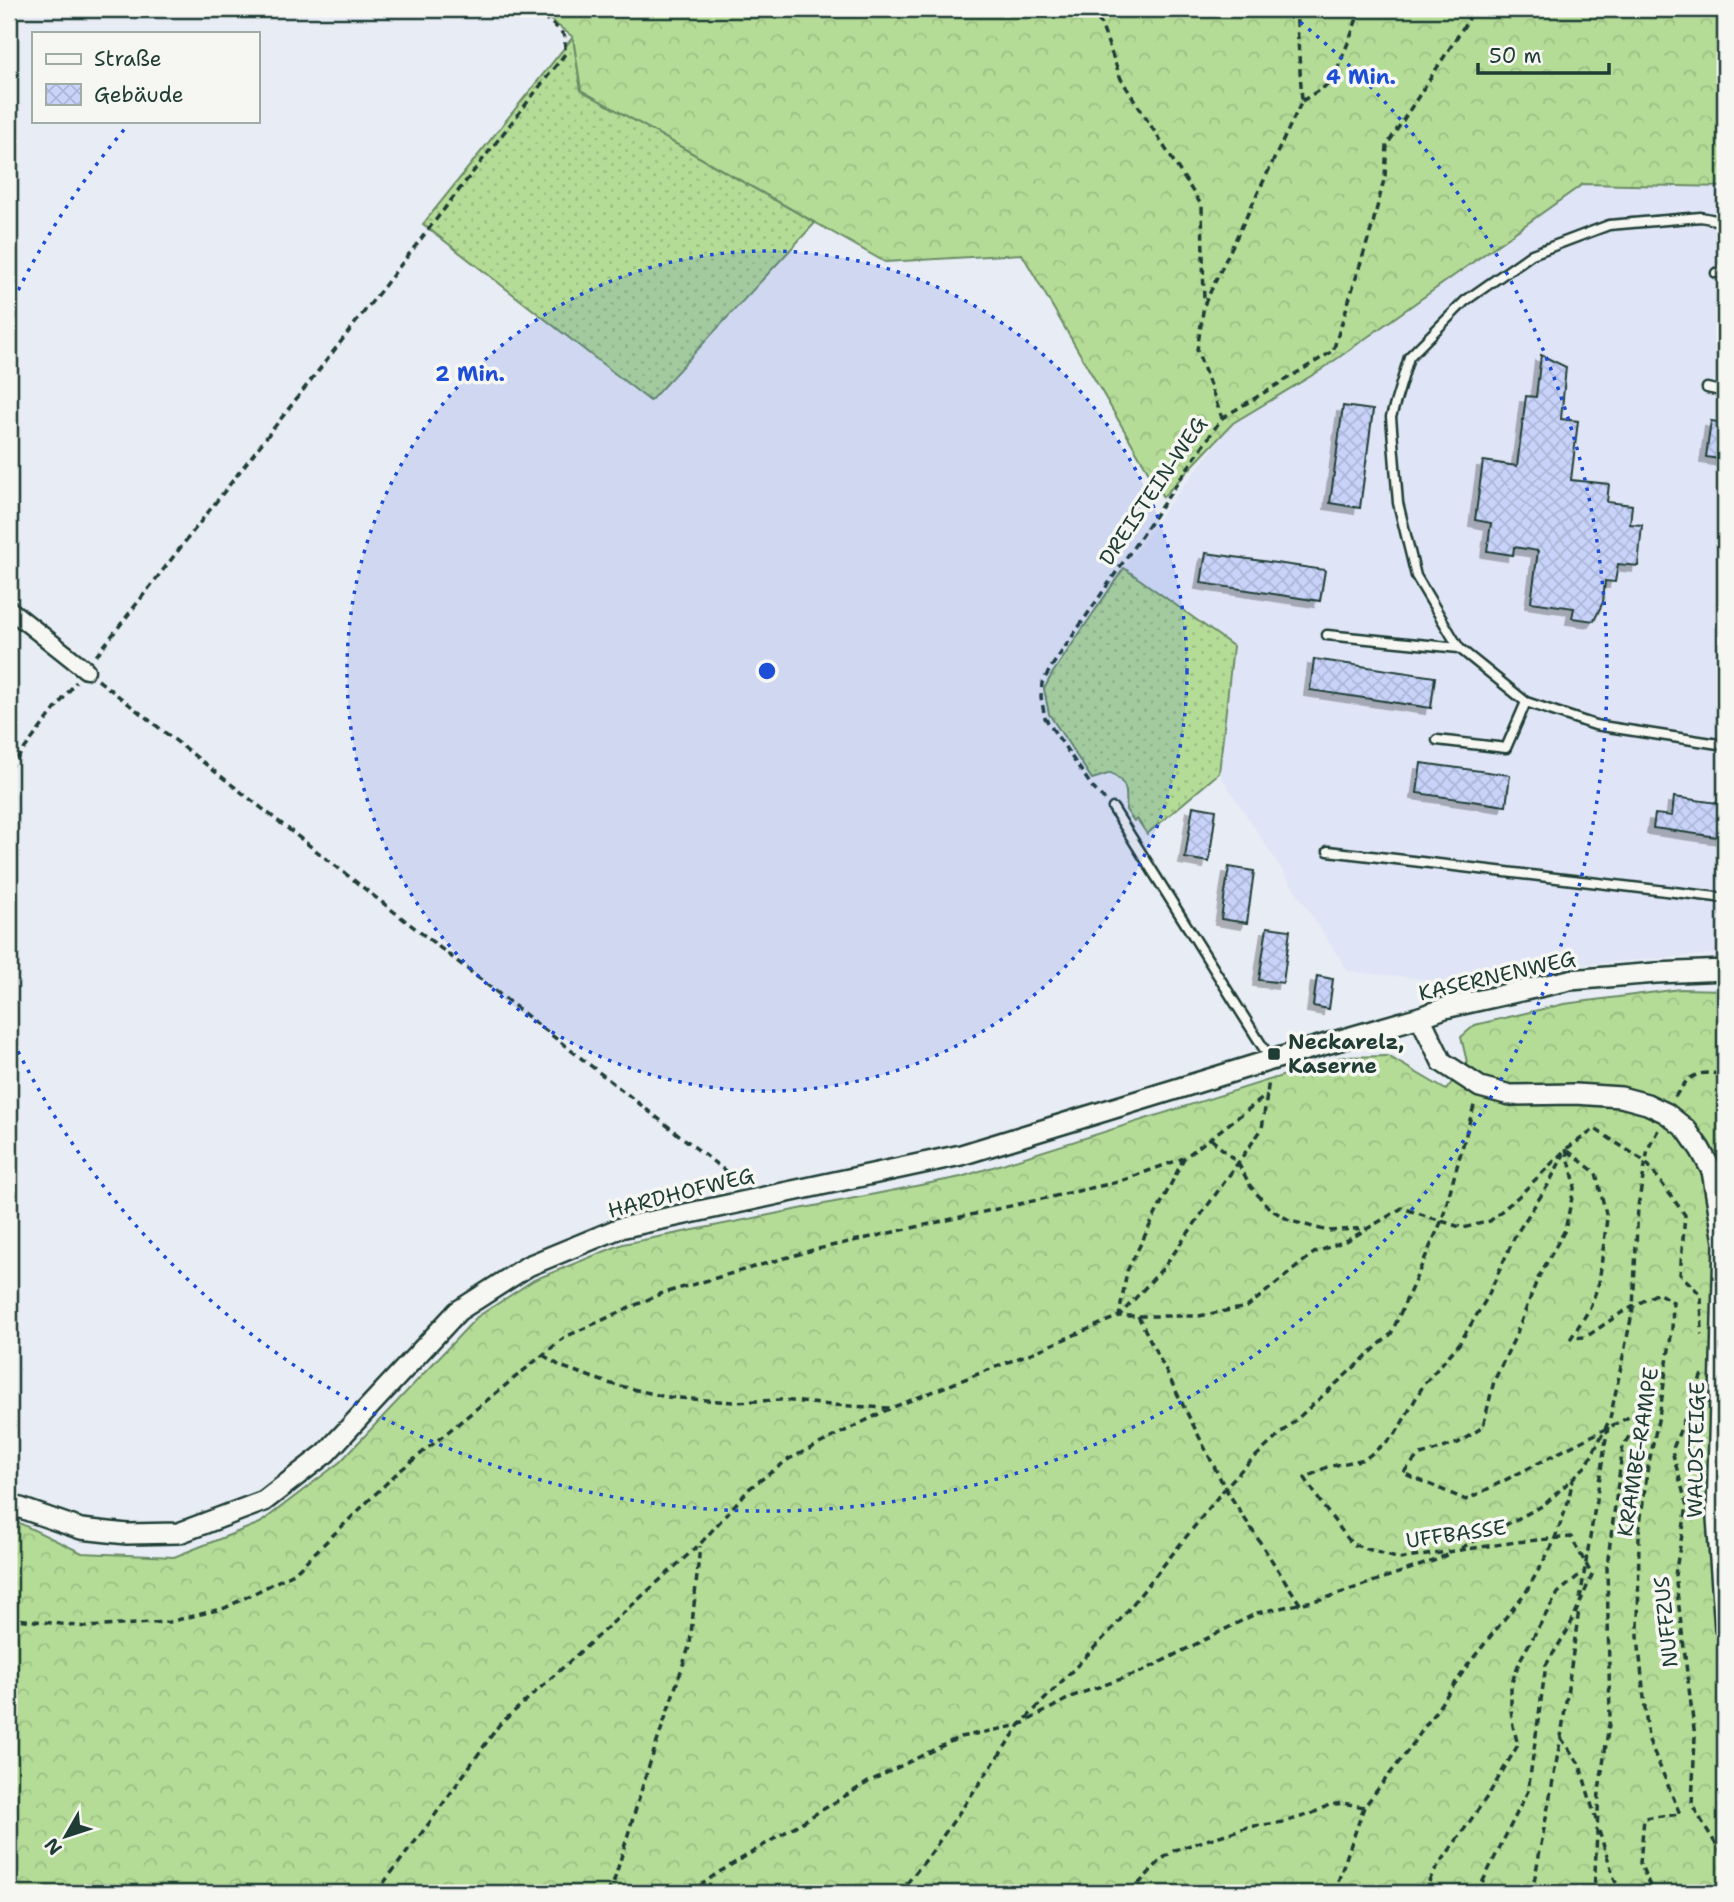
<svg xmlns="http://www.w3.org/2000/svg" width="1734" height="1902" font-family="'Shantell Sans',sans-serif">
<defs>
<pattern id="grass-dots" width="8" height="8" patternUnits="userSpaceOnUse" patternTransform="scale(1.75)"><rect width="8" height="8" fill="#b5dc97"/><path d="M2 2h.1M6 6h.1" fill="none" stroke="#9bbe83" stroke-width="1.8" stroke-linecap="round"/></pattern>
<pattern id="forest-crowns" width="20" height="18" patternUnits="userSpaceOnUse" patternTransform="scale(1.75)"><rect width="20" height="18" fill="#b5dc97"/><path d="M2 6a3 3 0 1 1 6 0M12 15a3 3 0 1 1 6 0" fill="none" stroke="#9bbe83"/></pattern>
<pattern id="building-cross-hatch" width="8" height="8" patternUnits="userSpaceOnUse" patternTransform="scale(1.75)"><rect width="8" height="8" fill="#c9d3fa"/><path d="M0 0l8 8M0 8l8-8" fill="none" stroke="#acb6d7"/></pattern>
<filter id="shadow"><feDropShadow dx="-6" dy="6" stdDeviation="0" flood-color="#0004"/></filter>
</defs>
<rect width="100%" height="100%" fill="#e8ecf4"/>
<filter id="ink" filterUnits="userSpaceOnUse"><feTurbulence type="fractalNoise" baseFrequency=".0143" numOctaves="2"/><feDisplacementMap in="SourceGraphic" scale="14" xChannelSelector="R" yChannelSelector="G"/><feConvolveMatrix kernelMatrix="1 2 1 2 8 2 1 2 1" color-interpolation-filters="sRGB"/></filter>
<g filter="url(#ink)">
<path fill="#dfe4f6" d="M1584,184L1725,187V953L1585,964L1470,984L1348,971L1219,773L1234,646L1125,567L1168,506L1233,423L1321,370Z"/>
<path fill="url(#grass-dots)" stroke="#6a8c66" stroke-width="2" d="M573,37L581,90L815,223L650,401L423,224Z
M1124,568L1233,646L1219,773L1147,834L1137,819L1134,821L1126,810C1127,791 1128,784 1111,773L1092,779L1049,714L1044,689L1052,674Z"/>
<path fill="url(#forest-crowns)" stroke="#6a8c66" stroke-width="2" d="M536,9H1725V187L1583,184L1321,370L1233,423L1163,497L1022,254L885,262L581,90L573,37Z
M1680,989L1725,990V1893H9V1518L82,1553L174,1557L260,1523L340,1462L477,1317L534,1280L623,1244L961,1177L1342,1057L1388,1056L1446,1090L1467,1062L1461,1037L1475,1025L1564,1004Z"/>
<path fill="url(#building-cross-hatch)" stroke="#1f3d34" stroke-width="2" filter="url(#shadow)" d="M1541,355L1566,367L1561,419L1578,421L1571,480L1609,484L1607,502L1632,505L1630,524L1642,525L1638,566L1618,564L1615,582L1605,581L1603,602L1594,621L1572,618L1574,608L1531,602L1538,551L1514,547L1513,555L1487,551L1491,523L1475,520L1483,461L1517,466L1526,396L1536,397Z
M1343,406L1373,410L1360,508L1330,503Z
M1711,421L1725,423V460L1706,457Z
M1206,553L1325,570L1320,601L1201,583Z
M1314,659L1435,677L1431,708L1310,690Z
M1421,763L1510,775L1506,806L1417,793Z
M1674,797L1725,804V838L1653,828L1655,814L1672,816Z
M1193,806L1216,810L1209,862L1185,858Z
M1229,867L1254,871L1247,923L1221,919Z
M1267,927L1290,930L1283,983L1259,980Z
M1317,976L1333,979L1329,1009L1313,1006Z"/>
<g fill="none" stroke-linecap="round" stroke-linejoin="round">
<g stroke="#1f3d34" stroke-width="13">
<path id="service" d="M1725,222L1701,217L1609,225L1532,254L1465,301L1409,357L1391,417L1398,503L1416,576L1459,648L1526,702L1595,725L1725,745
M1716,273L1725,274
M1707,388L1725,392
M1327,635L1459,648
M1437,740L1506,748L1526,702
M1113,808L1271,1060
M1328,851L1725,898"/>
</g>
<g stroke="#1f3d34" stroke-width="21">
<path id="minor" d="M9,609L86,670"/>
</g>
<g stroke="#1f3d34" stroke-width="24">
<path id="tertiary" d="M1420,1017L1442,1062L1480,1087L1510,1095L1575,1094L1621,1097L1647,1104L1666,1113L1686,1129L1700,1149L1712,1171L1724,1242L1717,1518L1725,1629
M9,1504L81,1529L127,1534L179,1533L264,1501L326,1453L458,1311L528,1266L620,1228L961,1155L1271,1060L1420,1017L1445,1008L1570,980L1656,973L1725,970"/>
</g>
<path stroke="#1f3d34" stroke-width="3.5" stroke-dasharray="7 5" stroke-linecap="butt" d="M1091,9L1101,24L1121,79L1202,206L1204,303
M1302,101L1332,82L1352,33L1360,9
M1222,418L1333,351L1372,227L1385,176L1387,145L1468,20L1471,9
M96,656L565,54V37L559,29L533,9
M98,680L738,1181L740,1187
M9,769L76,682
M1105,800L1093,788L1045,718L1041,697L1042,683L1052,666L1222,418L1197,350L1204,305L1302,101L1296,9
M1675,1097C1689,1073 1700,1070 1725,1075
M1211,1139L1238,1163L1251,1187L1270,1209L1291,1221L1328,1231L1366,1228
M1566,1149L1575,1184L1565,1230L1537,1280L1516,1335L1494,1381L1483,1427L1458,1443L1418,1456L1403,1473L1466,1500L1631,1416L1638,1422L1623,1446L1607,1566L1610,1718L1599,1791L1594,1893
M1568,1151L1596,1173L1607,1218L1599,1283L1589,1310L1571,1338L1586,1337L1621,1313L1658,1293L1673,1302L1672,1329L1660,1411L1647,1472L1639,1532L1638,1637L1648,1738L1680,1814L1644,1818L1640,1863L1653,1893
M1184,1158L1127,1271L1119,1316H1199L1247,1307L1314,1253L1350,1239L1402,1208L1463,1228L1490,1221L1519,1196L1566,1149L1595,1129L1646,1162L1685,1215L1680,1274L1701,1295L1702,1335
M1138,1316L1225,1488L1300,1604
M543,1355L560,1366L608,1383L666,1397L733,1402L781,1400L830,1405L890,1408
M1702,1374L1672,1451L1687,1506L1675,1575L1695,1737L1692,1805L1725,1859
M1610,1419L1633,1309L1638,1206L1648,1149L1659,1128
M1461,1548L1544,1505L1587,1465L1610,1419
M1580,1599L1608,1427
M9,1618L86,1627L169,1622L225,1608L294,1573L396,1474L565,1337L660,1294L813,1250L1118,1182L1184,1158L1267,1095
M1561,1738L1580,1765L1596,1820
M1599,1831L1615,1881L1624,1893
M376,1893L430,1822L499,1725L700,1544L750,1488L789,1459L891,1408L1039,1350L1119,1316L1164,1267L1262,1129L1269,1080
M607,1893L614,1881L645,1778L690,1644L700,1546
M690,1893L716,1874L870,1781L960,1737L1020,1725L1073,1696L1141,1672L1257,1613L1326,1598L1436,1560L1451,1553
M899,1893L929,1856L1020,1725L1116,1625L1225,1488L1245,1466L1391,1334L1442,1220L1475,1102
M1130,1893L1162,1859L1175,1850L1248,1827L1284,1822L1311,1814L1329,1805L1343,1803L1364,1807
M1334,1893L1364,1807L1410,1748L1470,1662L1526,1592L1552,1546L1567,1506L1573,1479
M1424,1893L1432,1875L1489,1794L1518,1745L1513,1726L1511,1709V1685L1520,1660L1558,1593L1583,1572
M1477,1893L1528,1791L1546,1665L1569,1628L1592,1575L1571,1537L1516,1542L1399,1559L1352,1544L1323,1506L1305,1478L1327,1467L1365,1459L1395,1435L1424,1384L1459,1344L1487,1298L1515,1236L1548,1185L1564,1154
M1532,1893L1561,1737L1579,1610"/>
<use href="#service" stroke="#f6f6f2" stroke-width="8"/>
<use href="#minor" stroke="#f6f6f2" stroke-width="16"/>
<use href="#tertiary" stroke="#f6f6f2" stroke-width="19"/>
</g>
</g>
<circle cx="767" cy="671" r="420" fill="#1d4ed8" fill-opacity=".12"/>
<g fill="none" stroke="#1d4ed8" stroke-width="3.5" stroke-dasharray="3.5 7">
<circle cx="767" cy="671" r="420"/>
<path d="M9 309A840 840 0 0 1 128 125M1284 9A840 840 0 1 1 9 1033"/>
</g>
<rect fill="#1f3d34" stroke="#f6f6f2" stroke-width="2.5" x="1267" y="1047" width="14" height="14" rx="3.5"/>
<g text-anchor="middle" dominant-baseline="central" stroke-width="7" stroke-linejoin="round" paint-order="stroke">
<g font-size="21" fill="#1f3d34" stroke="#f6f6f2">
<text transform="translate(1153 491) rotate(-56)">DREISTEIN-WEG</text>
<text transform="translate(1497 976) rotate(-13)">KASERNENWEG</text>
<text transform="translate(681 1193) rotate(-14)">HARDHOFWEG</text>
<text transform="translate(1696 1450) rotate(-89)">WALDSTEIGE</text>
<text transform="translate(1638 1452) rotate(-81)">KRAMBE-RAMPE</text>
<text transform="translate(1456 1534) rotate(-8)">UFFBASSE</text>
<text transform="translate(1666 1622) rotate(-96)">NUFFZUS</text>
</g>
<g font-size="21" font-weight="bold" fill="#1f3d34" stroke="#f6f6f2" text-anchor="start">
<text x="1288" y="1042">Neckarelz,<tspan x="1288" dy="24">Kaserne</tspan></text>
</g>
</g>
<circle cx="767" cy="671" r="10" fill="#1d4ed8" stroke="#f6f6f2" stroke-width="3.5"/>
<g font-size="21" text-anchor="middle" font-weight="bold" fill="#1d4ed8" stroke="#f6f6f2" stroke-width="7" stroke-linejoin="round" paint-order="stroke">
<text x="1361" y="84">4 Min.</text>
<text x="470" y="381">2 Min.</text>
</g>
<rect width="1734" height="1902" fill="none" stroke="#f6f6f2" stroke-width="35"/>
<rect x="18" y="18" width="1699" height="1867" fill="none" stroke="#1f3d34" stroke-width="2.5" filter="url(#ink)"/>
<rect x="32" y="32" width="228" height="91" fill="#f6f6f2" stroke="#a0aca6" stroke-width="2"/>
<rect x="46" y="54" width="35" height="10" fill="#f6f6f2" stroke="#a0aca6" stroke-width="2"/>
<text x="94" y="66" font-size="21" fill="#1f3d34">Straße</text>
<rect x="46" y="84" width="35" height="21" fill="url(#building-cross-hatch)" stroke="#a0aca6" stroke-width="2"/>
<text x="94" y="102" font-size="21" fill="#1f3d34">Gebäude</text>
<g transform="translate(66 1836) rotate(231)" stroke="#f6f6f2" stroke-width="5" paint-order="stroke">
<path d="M0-5L12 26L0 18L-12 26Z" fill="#1f3d34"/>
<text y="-10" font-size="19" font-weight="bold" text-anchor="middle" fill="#1f3d34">N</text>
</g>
<path d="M1478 63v10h131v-10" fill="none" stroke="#1f3d34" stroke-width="3.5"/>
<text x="1489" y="63" font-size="21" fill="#1f3d34" stroke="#f6f6f2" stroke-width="5" paint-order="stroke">50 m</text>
</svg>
